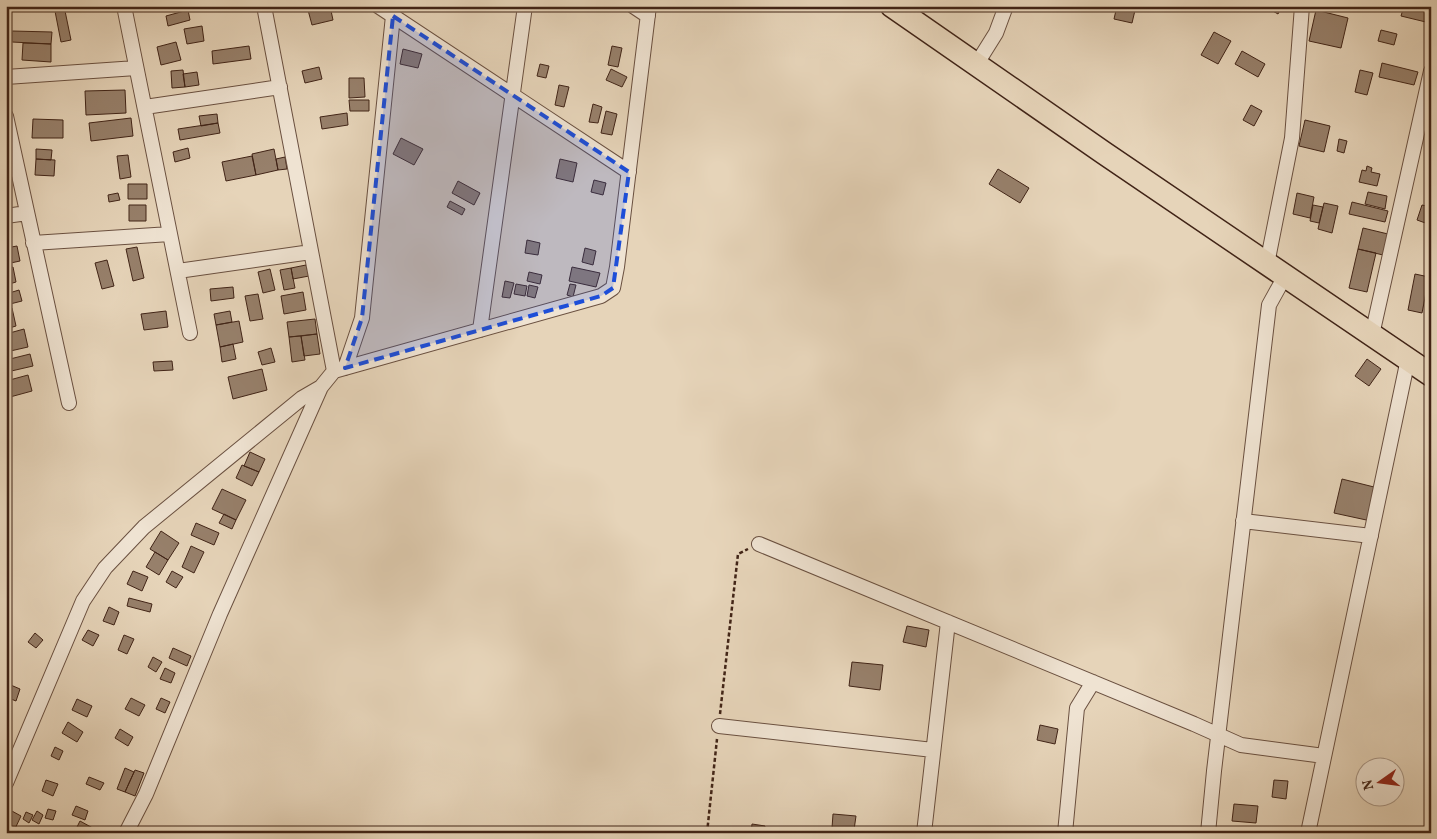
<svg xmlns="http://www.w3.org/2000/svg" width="1437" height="839" font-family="Vollkorn,serif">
<rect width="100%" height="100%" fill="#e6d4b9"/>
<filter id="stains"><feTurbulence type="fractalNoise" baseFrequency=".004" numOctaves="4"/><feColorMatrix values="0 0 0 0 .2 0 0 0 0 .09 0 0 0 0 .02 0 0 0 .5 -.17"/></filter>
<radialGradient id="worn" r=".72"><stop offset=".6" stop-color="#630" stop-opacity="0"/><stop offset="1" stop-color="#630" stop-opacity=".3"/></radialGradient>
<path fill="#97806b" stroke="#412417" d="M54,6H64L71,40L61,42Z
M324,6H330L333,20L312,25L308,10Z
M1117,6H1136L1132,23L1114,19Z
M1264,6H1282L1278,14Z
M1404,6H1414L1431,10L1430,23L1401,16Z
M188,10L190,20L168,26L166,16Z
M1316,10L1348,18L1341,48L1309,41Z
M202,26L204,41L187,44L184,29Z
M1381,30L1397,34L1394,45L1378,41Z
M12,31L52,32L51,44L12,42Z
M1214,32L1231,41L1218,64L1201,55Z
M176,42L181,60L161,65L157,47Z
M23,43L51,44V62L22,60Z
M249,46L251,59L213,64L212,51Z
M612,46L622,48L618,67L608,65Z
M403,49L422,54L418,68L400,64Z
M1242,51L1265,64L1258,77L1235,64Z
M1382,63L1418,72L1414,85L1379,77Z
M540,64L549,66L546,78L537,76Z
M319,67L322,79L305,83L302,71Z
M611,69L627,77L622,87L606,80Z
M183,70L185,87L172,88L171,71Z
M1360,70L1373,73L1367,95L1355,92Z
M197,72L199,85L185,87L183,74Z
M349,78H364L365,97L349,98Z
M559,85L569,87L564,107L555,105Z
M125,90L126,113L86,115L85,91Z
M349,100H369V111H350Z
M593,104L602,107L598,123L589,122Z
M1251,105L1262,111L1254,126L1243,120Z
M606,111L617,114L612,135L601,133Z
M347,113L348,125L322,129L320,117Z
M217,114L218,123L201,126L199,116Z
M131,118L133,136L91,141L89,123Z
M33,119L63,120V138H32Z
M1305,120L1330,126L1324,152L1299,146Z
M218,123L220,133L180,140L178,129Z
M401,138L423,149L414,165L393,154Z
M1339,139L1347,141L1344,153L1337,151Z
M188,148L190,158L175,162L173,152Z
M36,149L52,150L51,160L36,159Z
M274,149L278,170L256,175L252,154Z
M128,155L131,177L120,179L117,156Z
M252,156L256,175L226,181L222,162Z
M285,157L287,169L278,170L276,159Z
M36,159L55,160L54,176L35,175Z
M560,159L577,163L573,182L556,178Z
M1367,166L1372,168L1371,172L1380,174L1377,186L1359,182L1362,170L1366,171Z
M998,169L1029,188L1020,203L989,184Z
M594,180L606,183L603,195L591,192Z
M458,181L480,193L474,205L452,193Z
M128,184H147V199H128Z
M1368,192L1387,196L1385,209L1365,204Z
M118,193L120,200L109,202L108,195Z
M1297,193L1314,197L1310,218L1293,214Z
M450,201L465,209L462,215L447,207Z
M1352,202L1388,211L1385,222L1349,214Z
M1324,203L1338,206L1332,233L1318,229Z
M129,205H146V221H129Z
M1313,205L1323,207L1319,223L1310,221Z
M1422,205L1431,207V225L1417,220Z
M1363,228L1388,234L1383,255L1358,249Z
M527,240L540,243L538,255L525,253Z
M17,246L20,261L6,264V248Z
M137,247L144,278L133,281L126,249Z
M585,248L596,251L593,265L582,262Z
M1358,249L1376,253L1367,292L1349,288Z
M107,260L114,286L102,289L95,263Z
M306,265L309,276L293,279L291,268Z
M13,267L16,282L6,285V269Z
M572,267L600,273L596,287L569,281Z
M291,268L295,288L284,290L280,270Z
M270,269L275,290L263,293L258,272Z
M529,272L542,275L540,284L527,281Z
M1415,274L1429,277L1422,313L1408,310Z
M505,281L514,283L510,298L502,297Z
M516,284L527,286L525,296L514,294Z
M570,284L576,285L573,297L567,295Z
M529,285L538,287L535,298L527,296Z
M233,287L234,298L211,301L210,289Z
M19,290L22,301L6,305V294Z
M303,292L306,310L284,314L281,296Z
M258,294L263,319L250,321L245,296Z
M12,308L16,326L6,329V309Z
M166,311L168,327L144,330L141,314Z
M230,311L232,322L216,325L214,314Z
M315,319L317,334L289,337L287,322Z
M239,321L243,342L220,347L216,325Z
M24,329L28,347L6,352V334Z
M317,334L320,354L304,356L301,336Z
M301,336L305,360L292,362L289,337Z
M233,344L236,359L222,362L220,347Z
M271,348L275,362L262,365L258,352Z
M30,354L33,366L7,372L6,360Z
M1367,359L1381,369L1369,386L1355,376Z
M172,361L173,370L154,371L153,362Z
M262,369L267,390L233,399L228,377Z
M28,375L32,391L10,397L6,381Z
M250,452L265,459L259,472L244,466Z
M242,465L259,472L252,486L236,478Z
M1342,479L1378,488L1371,521L1334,513Z
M222,489L246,500L236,520L212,509Z
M224,514L236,520L232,529L219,523Z
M196,523L219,533L214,545L191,535Z
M161,531L179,543L168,560L150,549Z
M191,546L204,552L194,573L182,567Z
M155,552L168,560L159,575L146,567Z
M133,571L148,577L142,591L127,584Z
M172,571L183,577L176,588L166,582Z
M129,598L152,604L150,612L127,606Z
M109,607L119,612L114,625L103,621Z
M907,626L929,630L926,647L903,642Z
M88,630L99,635L93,646L82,640Z
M35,633L43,640L36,648L28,642Z
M124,635L134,639L127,654L118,650Z
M173,648L191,656L187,666L169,658Z
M153,657L162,662L156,672L148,667Z
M852,662L883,665L880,690L849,686Z
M165,668L175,673L171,683L160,679Z
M6,683L20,689L16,701L6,697Z
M131,698L145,705L139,716L125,709Z
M161,698L170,702L165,713L156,709Z
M77,699L92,706L87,717L72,710Z
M68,722L83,732L77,742L62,733Z
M1040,725L1058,729L1055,744L1037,740Z
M120,729L133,737L128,746L115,738Z
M55,747L63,751L59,760L51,756Z
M125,768L134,772L125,792L117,789Z
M135,770L144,773L135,796L125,792Z
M89,777L104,783L100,790L86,784Z
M46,780L58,784L53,796L42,791Z
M1274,780L1288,781L1286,799L1272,797Z
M1234,804L1258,806L1256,823L1232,821Z
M76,806L88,811L85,820L72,815Z
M48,809L56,811L53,820L45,818Z
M10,810L21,816L13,833L6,830V818Z
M37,811L43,815L39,824L32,820Z
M26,812L33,815L29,823L23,819Z
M833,814L856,816L854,830L832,828Z
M80,821L100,832L99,833H83L76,829Z
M752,824L765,826L764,833H751Z"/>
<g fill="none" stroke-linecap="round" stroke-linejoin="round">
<g stroke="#6a5040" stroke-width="16">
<path id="street" d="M124,6L190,333
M264,6L334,371
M378,6L629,172
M633,6L648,16
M976,65L996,33L1006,6
M6,77L136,68
M145,107L280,87
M6,116L69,403
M6,216L27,213
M33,243L170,234
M1267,264L1292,138L1302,6
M178,271L311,252
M480,330L525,6
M1372,335L1431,71
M345,368L362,318L394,6
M1243,521L1371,536
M759,544L1194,724L1241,745L1324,756
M719,726L933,750
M6,783L83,601L105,568L144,527L302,398L321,387
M126,833L146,794L220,614L321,387L334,371L601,296L613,288L617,267L649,6
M924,833L948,622
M1065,833L1077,708L1093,682
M1208,833L1214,771L1269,305L1285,276
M1308,833L1408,359"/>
</g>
<g stroke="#412417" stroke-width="25">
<path id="primary" d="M892,6L1104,153L1431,375"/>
</g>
<path stroke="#412417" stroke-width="2.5" stroke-dasharray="4 2.5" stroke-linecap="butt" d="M720,714L738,554L748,549
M707,833L717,739"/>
<use href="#street" stroke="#efe3d2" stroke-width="14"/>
<use href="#primary" stroke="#e6d4b9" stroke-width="22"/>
</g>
<path fill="#1d4ed8" fill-opacity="0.2" stroke="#1d4ed8" stroke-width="4" stroke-dasharray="10 6" stroke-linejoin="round" d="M393,16L629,172L613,288L601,296L345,368L362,318Z"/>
<rect width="1437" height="839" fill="none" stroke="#e6d4b9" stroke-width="25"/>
<rect x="8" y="8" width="1422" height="824" fill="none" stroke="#412417" stroke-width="2.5"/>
<rect x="12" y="12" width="1412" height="814" fill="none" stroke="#412417"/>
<g transform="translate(1380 782) rotate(256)"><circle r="24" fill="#efe3d2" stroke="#a99787"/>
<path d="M0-4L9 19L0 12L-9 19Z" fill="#8f2418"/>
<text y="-8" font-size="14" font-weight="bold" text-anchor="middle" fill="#412417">N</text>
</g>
<rect width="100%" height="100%" filter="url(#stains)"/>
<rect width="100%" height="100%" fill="url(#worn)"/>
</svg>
